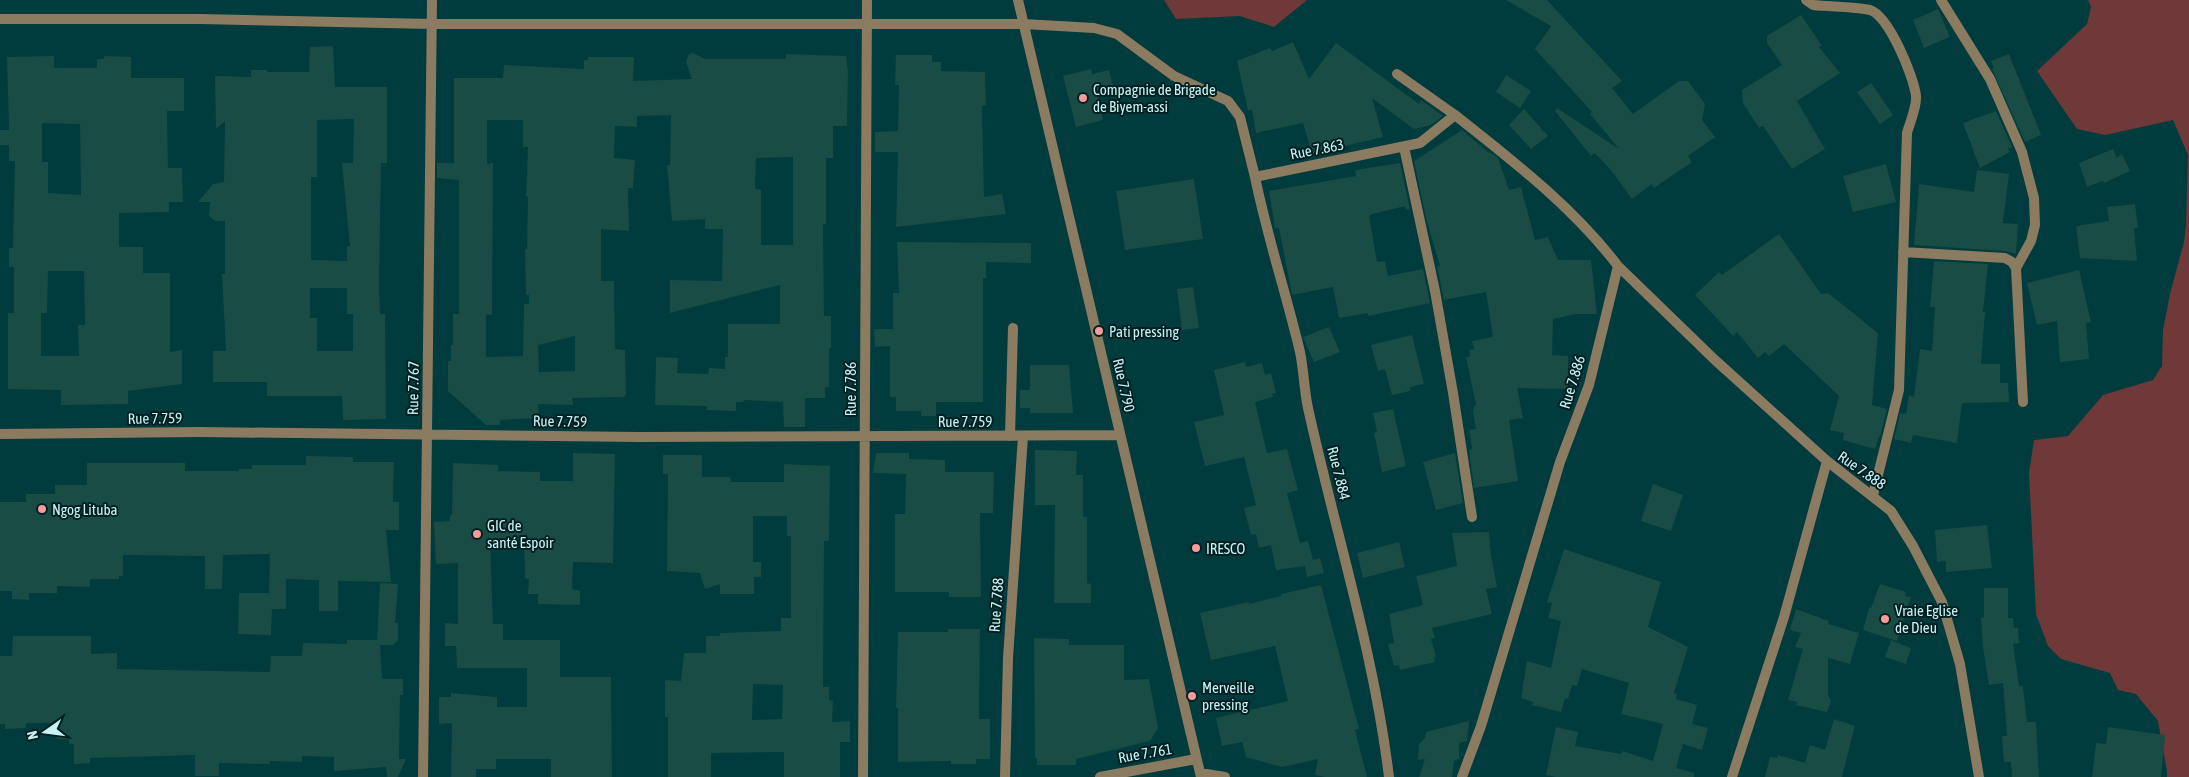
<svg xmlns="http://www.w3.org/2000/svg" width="2189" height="777" font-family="'Asap Condensed',sans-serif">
<rect width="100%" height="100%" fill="#003b3e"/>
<path fill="#6f3939" d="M1164,0H1307L1274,27L1240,16L1176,19Z
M2088,0H2189V777H2167V771L2158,721L2136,694L2118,690L2110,673L2061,659L2048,646L2036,614L2029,473L2034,440L2068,436L2103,395L2153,380L2162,366L2163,330L2170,294L2184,242L2186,225L2188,155L2173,120L2105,135L2077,129L2037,71L2087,24L2091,7Z"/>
<path fill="#194c44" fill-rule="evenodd" d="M1506,0H1547L1622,81L1612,88L1633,114L1679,81H1688L1705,104L1702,120L1715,137L1688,156L1692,162L1654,188L1652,184L1632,199L1610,169L1595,153L1591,156L1555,111L1557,108L1619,149L1590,114L1592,112L1535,49L1551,26Z
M1938,9L1950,37L1924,48L1913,20Z
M1801,15L1822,46L1819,47L1840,73L1797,101L1825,149L1792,169L1763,126L1759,128L1743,103L1742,90L1782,65L1767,43V36Z
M1293,42L1309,79L1336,43L1419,104L1421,100L1443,116L1431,125L1414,129L1372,98L1383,137L1312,154L1303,123L1256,133L1252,110L1248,111L1237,61L1270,48L1272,51Z
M333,46L335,87H387V163H381L379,283L380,314H385L386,419L343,420L342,396H267V382H213V351H226L222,274H225V221H215L209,216L210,202H198L213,184L224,182L225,121L216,129L215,76L251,77V70H267V72H309L310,47ZM354,119L353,163H342L350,246H347V261L311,260V177H317V120ZM310,288H347V314H353V351H317V318H310Z
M693,53L705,59H786V54L846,56L848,71L847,126H833V158H826V224H823L824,316H831V348H829V387H825V398H805V427H784L783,402L744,400L743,402H736V411L707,410V406L655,405L656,357L678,358L677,373L708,374L709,368L725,369V357H728V324H780V285L670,313V280L722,281L723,229H705V219L672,221L667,165H670L671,115L637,116V127L615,126L614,158L635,160L633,188H628L629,231L601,229V281H614L615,349L625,350L626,393L624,397L572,398L573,405L538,404L539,418L500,420V425H486L448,391V361H451V345H453V314H459V180L437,178V163H454V78H503L504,65L584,69V60H588V57H634L633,81L692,79L686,62L689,54ZM487,120H523V147H528L526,197L528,196L527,249H525L526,295H529V304H524L523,356L486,357V314L492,315L493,163L487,164ZM793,157V245H761V190L755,189L756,158ZM575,336V371L539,372L538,345Z
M2009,54L2041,135L2025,142L1992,69L1994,68L1991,61Z
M896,55H932V62H941V71L985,72L986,105L982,106L984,197L1002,194L1006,214L896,227L898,152H875V132L898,131L899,85H895Z
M54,56V68H97V59H104V56L131,57V78H184V111H167L168,168H182L183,202H169V212L119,213V247H143V273H170V352L182,350V384L128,391V404L61,405V390L8,389V313H14V267H9V248H13L15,161H9V145H0V130H9L7,57ZM42,123L80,124L81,195L48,193V162H42ZM48,271H84L85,325H78L79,356H41V313H47Z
M1091,69L1092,74L1109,70L1113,86L1096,90L1103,120L1076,127L1063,76Z
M1506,75L1531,91L1520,108L1496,92Z
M1871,83L1893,115L1880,124L1857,92Z
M1524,109L1548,136L1531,149L1509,125Z
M1996,111L2012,147L2008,149L2010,152L1980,168L1963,123Z
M1462,130L1489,153L1490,152L1498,158L1509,190L1521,187L1535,240L1548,237L1558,260H1591L1597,314H1576L1553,319L1552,355L1568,356V389L1517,388L1523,418L1509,420L1518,481L1474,488L1469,450L1472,449L1469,430L1476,429L1473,412L1474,406L1476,405L1466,357H1470L1469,350L1474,349L1472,341L1493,337L1486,292L1444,300L1437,267L1440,266L1426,218L1414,161Z
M2113,149L2117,158L2122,154L2130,171L2104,183L2103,181L2087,187L2079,163Z
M1400,163L1410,209L1406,210L1405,206L1369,215L1377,262L1385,261L1388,276L1423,269L1430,303L1368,316V313L1339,318L1333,287L1292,295L1279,228H1275L1269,191L1356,176L1355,170Z
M1886,164L1896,202L1853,212L1843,176Z
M1977,170L2009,174L2003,223L2018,224L2016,254L2005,251L1914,245L1919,184L1974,192Z
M1194,179L1203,239L1125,250L1116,191Z
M2135,204L2138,228H2134L2137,261L2080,258L2076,226L2109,221L2107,207Z
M1779,234L1821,294L1828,293L1878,333L1872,405L1887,409L1880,437L1879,436L1875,449L1843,440L1844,433L1830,430L1839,396L1784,344L1769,356L1765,352L1758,358L1737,332L1733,336L1695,295L1719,272L1722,275Z
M897,242L1031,243V263L986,262V278H983V402H936V416H921V411H896V397H890V346L875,347L874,329H893V293H899Z
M1934,261L1988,264L1983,312H1985L1981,364H2000V383H2008L2009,402L1962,403L1957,443L1913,435L1911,443L1894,439L1900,413L1906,414L1909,395L1914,397L1920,349L1932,351L1935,307H1930Z
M2079,270L2091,322L2086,323L2089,359L2060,362L2057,321L2037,325L2027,283Z
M1193,287L1199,328L1182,330L1177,289Z
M1329,327L1340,352L1314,362L1303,337Z
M1412,335L1424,384L1410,387V391L1392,395L1385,369L1378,371L1371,345Z
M1245,362L1246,367L1262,363L1265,375L1271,373L1276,393L1272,394L1273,397L1255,402L1267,453L1287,449L1298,490L1287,493L1300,543L1308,541L1313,560L1320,558L1324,573L1307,577L1305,566L1276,570L1271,545L1259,548L1256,534L1251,535L1244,508L1256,505L1244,457L1205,466L1194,422L1224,415L1214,370Z
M1030,365H1069L1073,413H1030V408H1020V390H1030Z
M1393,409L1406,466L1382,472L1374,433L1377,432L1373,413Z
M1035,450L1077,451L1076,475H1083V517H1087V583L1091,584V603H1054L1055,505H1035Z
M573,453L615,454L613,563L573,562L572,589L580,591V605L538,604V594H528L529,579L525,578L524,540L490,541L493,624H503V640H560V677H611L612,777H551V759H496V769H476V777H451L452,723L439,724V697H451V693L497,697V707H527V668H457L456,646H445V623L458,624V563L436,564L434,522L450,521V515H452L453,463L498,465V471L540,472V481H573Z
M876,453H909V459L945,460V472H994L993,513H980L981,597H949V592H895V514H905L906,474L873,473Z
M1455,453L1463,503L1436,510L1423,462Z
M663,455H702V477H730L731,482H784V464L830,466L829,541H824L823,687H829V700L833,701L832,722L850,721V742H840V777H784V752L711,753V777H668V717H665V680L681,681L684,653H706V636H720V633L781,631V618H791V536H787V516H753V562H761V577H754V594H720V584L705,589L700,573L667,571L668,474H663ZM753,684L783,685L782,719L752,720Z
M306,456L353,457V462H394L393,502H399V530H386L391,582L338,581V611H319V580L286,579V609H272L271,635L238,634L239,593H269L270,554L223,555L222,589H205V556L123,555V576H119V579H90V587L57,586V593H29V600L12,599V591H0V502H26V494H55V485H87V463H185V471H239V469H252V465H306Z
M1653,484L1683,495L1671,531L1641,521Z
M1987,525L1992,568L1946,572V561L1937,562L1935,530Z
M1489,532L1491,555L1497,587L1486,589L1492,614L1432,628L1435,638L1431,639L1436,657H1434L1435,662L1400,670L1399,665L1394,666L1388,644L1394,643L1389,614L1423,605L1416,576L1457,566L1452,533Z
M1399,542L1405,567L1363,578L1357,553Z
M1564,549L1661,582L1648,627L1688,647L1674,693L1677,694L1676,699L1697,705L1692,724L1708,728L1702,750L1683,744L1676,768L1694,773V777H1556L1546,775L1556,727L1578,732L1575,746L1621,754L1622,751L1653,761L1663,724L1621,714L1629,683L1582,669L1577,686L1572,685L1568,699L1565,698L1561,712L1532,705L1533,702L1521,698L1527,661L1551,668L1561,621L1548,618L1552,603L1547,602Z
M380,583L398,584L395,623H398V640L393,645H380L382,679H403V695H400L399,759H406L398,777H387L386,767L334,771V757L302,756V762L270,761V764L219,763V776H195V755L90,758V763L74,764V744H69V739H57V723H26V728L5,729V724H0V656H12L13,636H91V654L117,653V669L270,672L271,656H302L303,643L347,644V640H377Z
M1880,584L1906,592L1905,596L1911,597L1897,641L1863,630L1869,608H1871Z
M1321,585L1359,729L1355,730L1367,777H1325L1315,775L1318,759L1282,767L1246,757L1242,742L1222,746L1216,718L1288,701L1275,646L1211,660L1200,613L1249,602V604L1281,596V594Z
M1984,588H2008V618H2013L2014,628H2018L2019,643L2013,644L2019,686H2023L2027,722H2036L2039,777H2012L2011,762H2004L2002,736H2007L2003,683L1989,685L1983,647L1981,618L1984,617Z
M1796,609L1829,621L1828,624L1859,633L1850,664L1828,658V695L1831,701L1827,712L1796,705L1797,702L1788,700L1803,649L1795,647L1801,633L1790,630Z
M948,629H980L979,719H990V759H976V764H951V761L898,762V708H896L898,632H948Z
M1034,638L1069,639V645H1124V680L1149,679L1158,728L1150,741L1076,759V765H1037V758H1035Z
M1891,640L1911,648L1906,664L1885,657Z
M1834,719L1855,726L1842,777H1765L1770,757L1777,758L1778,755L1805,763L1810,745L1825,750Z
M1469,721L1467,741L1459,743V759L1454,761L1452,777H1419L1425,759L1418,760L1419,744L1425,738L1426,732Z
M2108,727L2165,735L2161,777H2092L2096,743L2106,744Z"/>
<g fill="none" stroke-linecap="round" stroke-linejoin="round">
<path stroke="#8b7b60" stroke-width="10" d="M1018,0L1201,777
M1806,0L1813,5C1831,7 1852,6 1870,10C1889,16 1914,77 1916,96C1917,107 1910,122 1907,133L1899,390L1873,495
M1941,0L1990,79L2022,152L2034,198L2035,225L2031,241L2016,268
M0,19H200L432,24H1024L1094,28L1117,34L1174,76L1228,101L1240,117L1255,177L1420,143L1455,115C1513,161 1573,207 1618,266
M1397,74L1455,115
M1404,147L1435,291L1453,393L1472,517
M1255,177C1267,236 1286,293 1300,352C1304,371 1304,390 1308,408C1335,531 1374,652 1389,777
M1903,252L2005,258L2012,262L2016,268L2023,402
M0,434L199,432L640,437L1120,435
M1010,436L1013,328
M1200,773L1225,777
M423,777L432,0
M863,777L867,0
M1005,777L1008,658L1023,436
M1100,777L1196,759
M1462,777L1481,726L1560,462L1589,385L1618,266L1715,360L1827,461
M1732,777L1784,617L1827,461L1891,511L1913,546L1942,602L1960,664L1979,777"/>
</g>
<g fill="#f59b9a" stroke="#001f21" stroke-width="2">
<circle cx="1083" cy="98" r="5"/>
<circle cx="1099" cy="331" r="5"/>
<circle cx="42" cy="509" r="5"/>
<circle cx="477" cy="534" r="5"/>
<circle cx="1196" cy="548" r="5"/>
<circle cx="1885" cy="619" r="5"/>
<circle cx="1192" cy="696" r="5"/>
</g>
<g text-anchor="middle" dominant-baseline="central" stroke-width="4" stroke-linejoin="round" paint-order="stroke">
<g font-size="15" fill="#c6f3f5" stroke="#001f21" text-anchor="start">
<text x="1093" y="89">Compagnie de Brigade<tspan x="1093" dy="17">de Biyem-assi</tspan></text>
<text x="1109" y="331">Pati pressing</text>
<text x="52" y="509">Ngog Lituba</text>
<text x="487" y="525">GIC de<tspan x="487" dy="17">santé Espoir</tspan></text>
<text x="1206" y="548">IRESCO</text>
<text x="1895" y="610">Vraie Eglise<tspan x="1895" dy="17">de Dieu</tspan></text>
<text x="1202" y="687">Merveille<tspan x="1202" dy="17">pressing</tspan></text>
</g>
<g font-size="15" fill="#c6f3f5" stroke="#001f21">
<text transform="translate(1317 149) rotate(-11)">Rue 7.863</text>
<text transform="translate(1572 382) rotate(-73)">Rue 7.886</text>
<text transform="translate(1124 385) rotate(77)">Rue 7.790</text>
<text transform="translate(413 388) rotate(-89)">Rue 7.767</text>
<text transform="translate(850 389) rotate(-90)">Rue 7.786</text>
<text transform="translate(155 418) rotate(-1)">Rue 7.759</text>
<text transform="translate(560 421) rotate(1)">Rue 7.759</text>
<text x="965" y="421">Rue 7.759</text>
<text transform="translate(1862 470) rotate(35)">Rue 7.888</text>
<text transform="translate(1339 473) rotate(76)">Rue 7.884</text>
<text transform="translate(996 605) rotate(-86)">Rue 7.788</text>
<text transform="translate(1145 753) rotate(-10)">Rue 7.761</text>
</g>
</g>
<g transform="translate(45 732) rotate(256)" stroke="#001f21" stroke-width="4" paint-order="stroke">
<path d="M0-4L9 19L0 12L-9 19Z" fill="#c6f3f5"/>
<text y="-8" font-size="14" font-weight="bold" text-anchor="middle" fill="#c6f3f5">N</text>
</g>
</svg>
